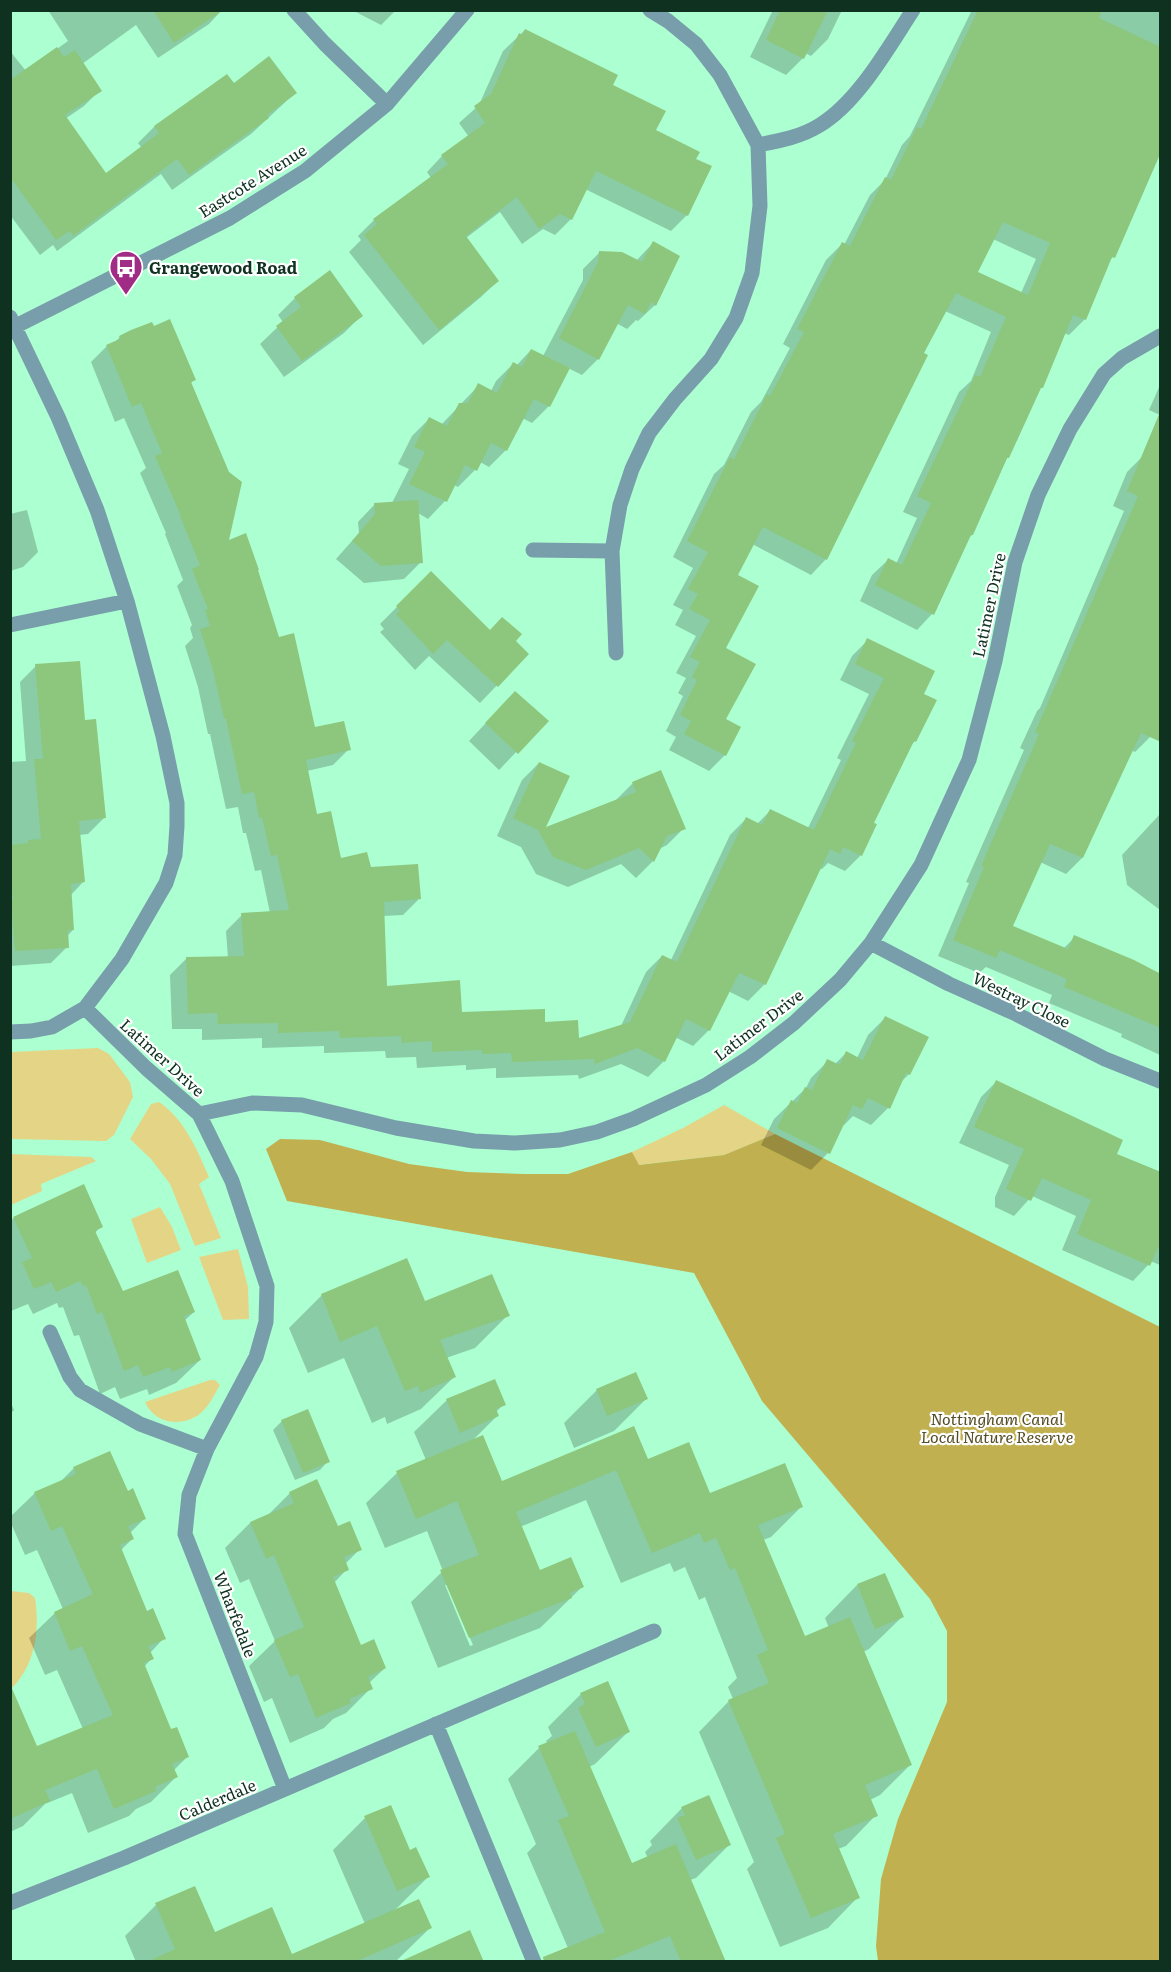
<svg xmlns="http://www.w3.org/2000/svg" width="1171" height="1972" font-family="Literata,serif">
<rect width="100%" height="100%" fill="#acffd0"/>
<path fill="#e4d586" d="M98,1048L109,1054L130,1082L133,1097L114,1135L106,1141L11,1139V1052Z
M159,1102C184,1119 197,1149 209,1177L199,1184L221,1238L195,1246L170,1184L151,1159L130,1139L151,1104Z
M724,1105L775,1134L724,1155L638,1165L632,1152L683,1128Z
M11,1154L91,1157L96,1161L41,1184L42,1191L11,1205Z
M160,1207L172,1227L181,1250L147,1263L131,1219Z
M238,1249L248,1287L249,1319L223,1320L199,1257Z
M210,1380H215L220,1385C214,1395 208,1409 197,1416C179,1427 154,1423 145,1402Z
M11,1591L29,1593L35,1598C40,1632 35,1665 11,1689Z"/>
<path fill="#c1b04f" d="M775,1134L1160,1327V1961H878L876,1946L881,1879L898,1819L947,1702V1631L930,1599L762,1401L694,1273L287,1201L266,1149L280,1139L320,1140L409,1164L467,1172L524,1174H568L632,1152L639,1165L724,1155Z"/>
<path fill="#0003" fill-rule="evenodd" d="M48,10H222L209,24L158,58L136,25L82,64L100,90L84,106L65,119L106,175L142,148L138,143L154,127L227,76L234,85L295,93L251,134L172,190L161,174L57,251L53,245L40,255L10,215V51L26,71L68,41Z
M352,10H396L381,25Z
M773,10H842L828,39L811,56L805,53L803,58L786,75L750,57Z
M972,10H1160V134L1113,257L1109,261L1085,319L1069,335L1064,333L972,535L968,538L932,614L917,630L860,601L872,575L888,560L896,564L917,518L903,512L959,392L971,381L991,332L945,311L922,354L826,559L811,575L752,544L735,576L724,649L725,755L709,771L669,750L676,737L666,731L683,696L678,693L686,678L676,673L696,636L675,625L683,610L673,605L693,568L673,557L714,474L724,465L751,412L761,402L790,348L783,344L826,260L842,244L844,245L870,195L885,180L902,145L910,136ZM993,239L1036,259L1021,293L976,273Z
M525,30L611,86L654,131L694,160L687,215L671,231L585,189L571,219L555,235L543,229L522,244L500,212L466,238L497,281L481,297L423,345L349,252L361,240L358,236L374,220L431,178L427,172L442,156L469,137L459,123L479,105L503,51Z
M653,243L669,278L655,305L638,321L636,320L627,329L616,323L598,359L582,375L568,368L549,406L532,423L522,418L506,450L489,467L480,462L475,470L458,487L454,485L445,501L428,519L418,513L421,562L404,579L364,583L336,559L359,533L358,522L375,504L392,503L409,469L398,464L412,436L429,419L441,425L479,385L491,391L496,381L513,364L516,366L531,350L543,356L583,280V269L599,253L637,260Z
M295,298L361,316L344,333L284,377L260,344L283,322L278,315Z
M120,337L194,380L190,384L227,542L278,639L314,729L349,749L333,765L307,771L316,816L340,859L369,869L419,899L403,915L383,916L385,987L461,1013L543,1023L578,1040L621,1026L646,972L662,956L671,960L730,835L746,819L757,824L770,811L808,828L841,760L837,758L869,694L840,680L852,656L868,640L922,694L915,741L909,747L872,824L861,855L845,871L828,863L822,869L820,868L764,985L748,1001L728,991L709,1030L693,1046L675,1037L664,1061L648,1077L621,1064L579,1079L578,1075L496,1078V1068L466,1070V1065L417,1068L416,1057L386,1058L385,1051L324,1053V1046L262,1048V1038L202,1040V1029H172L170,975L186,959L228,958L226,931L242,915L270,913L261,870L255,871L246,833H243L238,807L226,809L210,734H208L198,687L185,646L193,638L190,628L192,625L177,586L183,580L165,534L166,533L140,473L146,468L124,418L115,422L91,362L107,346L114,343Z
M1160,385V415L1149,410Z
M1142,457L1160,465V715L1150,737L1135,752L1092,732L1125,764L1082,858L1066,874L1040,862L1011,927L1063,949L1075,937L1160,975V1055L1121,1037L1122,1034L1049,1003L1052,995L986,967L979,973L938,956L969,883L966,882L1024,750L1020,748L1037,711L1040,708L1124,511L1113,506L1127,472Z
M27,510L38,552L23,567L10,571V514Z
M431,573L489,632L514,641L527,654L480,703L429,656L415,670L380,632L384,629L380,624Z
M36,666L84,722L104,818L88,834L79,835L83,882L71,895L73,930L67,936V947L51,963L10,966V762L26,761L20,682Z
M498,710L546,721L499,770L469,741Z
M539,763L543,829L616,800L633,783L684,828L667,845L659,849L653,861L636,878L621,864L568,887L536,874L521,847L497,836L522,780Z
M1160,814V910L1127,885L1122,855Z
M885,1018L909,1074L900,1083L888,1108L871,1125L853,1116L844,1125L842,1124L828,1153L811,1170L761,1145L774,1119L806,1088L811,1078L828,1061L835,1064L846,1053L857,1058L868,1035Z
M997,1081L1115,1154L1160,1195V1265L1150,1261L1148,1265L1133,1281L1062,1250L1076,1216L1032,1196L1014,1216L995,1207V1197L1009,1165L959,1143L981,1097Z
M14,1218L101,1226L95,1233L122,1293L194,1312L184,1321L200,1360L176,1383L149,1395L147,1389L120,1399L115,1387L100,1394L79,1335L74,1336L63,1307L59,1308L57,1303L33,1314L28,1304L11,1311L10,1221Z
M322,1295L424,1303L508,1315L475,1348L446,1358L454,1377L421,1409L387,1424L385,1417L372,1423L344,1358L308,1373L289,1328Z
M597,1390L646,1399L614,1431L574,1448L564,1423Z
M447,1400L504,1404L496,1412L497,1416L472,1441L501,1483L647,1461L710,1495L801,1507L771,1537L763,1540L804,1638L829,1628L825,1618L857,1585L902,1617L869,1649L863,1652L910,1765L880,1795L870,1800L876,1815L846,1846L838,1849L858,1897L828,1928L780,1947L747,1869L754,1862L699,1732L729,1701L733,1699L728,1687L737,1678L705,1597L699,1600L685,1567L674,1572L670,1563L621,1583L586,1500L520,1527L540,1572L582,1587L540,1628L438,1668L411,1602L443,1571L427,1531L385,1548L366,1503L397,1473L426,1460L414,1432ZM445,1585H448L473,1645L470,1646Z
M10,1401L14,1410L10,1414Z
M282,1421L328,1461L320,1470L295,1480L273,1430Z
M74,1468L127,1493L144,1519L130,1533L133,1538L120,1551L146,1613L164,1638L150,1653L152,1658L144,1667L170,1731L188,1756L173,1771L176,1777L151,1802L136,1809L129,1816L88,1833L72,1793L45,1804L23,1826L10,1832V1725L36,1748L83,1729L57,1670L45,1675L29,1638L55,1613L63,1609L37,1550L25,1555L10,1521V1517L35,1493L59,1483Z
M290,1493L337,1528L360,1549L345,1564L347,1569L334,1583L360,1647L385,1668L369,1683L371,1688L346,1713L333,1719L324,1728L290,1743L272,1698L264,1702L249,1666L275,1641L249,1579L240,1583L225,1548L250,1523L267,1516Z
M581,1694L628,1732L595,1764L589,1767L631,1865L648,1858L645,1852L652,1845L650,1841L682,1808L729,1845L696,1878L690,1880L724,1962H554L568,1948L527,1853L536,1844L508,1779L539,1748L548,1744L546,1741L552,1736L548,1727Z
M365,1818L409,1852L429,1876L394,1911L430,1928L395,1962H278L365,1924L333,1850Z
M156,1905L214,1934L276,1962H136L125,1936Z"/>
<path fill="#8dc77d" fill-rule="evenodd" d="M153,10H223L174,43Z
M780,10H828L804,59L766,40Z
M978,10H1102L1099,18L1161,47V152L1115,258L1112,257L1086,320L1073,315L1043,388H1041L1009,458H1007L973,535H971L934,615L875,585L888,558L902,565L931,503L917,496L975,375L980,377L1006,317L956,293L924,353L928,355L827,560L763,527L738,575L759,586L726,648L756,664L726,719L741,727L726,756L684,734L691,721L680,715L697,680L692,677L700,662L690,657L710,620L689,609L698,594L688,589L708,552L687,541L730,457L734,459L767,394L770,396L804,332L797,329L842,242L850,246L885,177L891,180L917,127L921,129ZM1003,222L1050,243L1028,295L978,272Z
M525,29L618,75L613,85L666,111L656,130L700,152L696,159L712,166L688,216L596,171L572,220L560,214L539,229L517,197L466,236L499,281L439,330L364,235L377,224L373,219L448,164L441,155L485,123L474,106L491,94L519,33L522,35Z
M57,47L64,57L75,50L102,91L65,115L106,173L159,133L154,126L227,74L234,83L269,56L297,93L267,115L269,118L189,175L177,159L73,236L70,231L56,240L10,177V80Z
M653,241L680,256L656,306L651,302L645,314L628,305L599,360L559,338L598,262L599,251L622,252L642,262Z
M330,270L363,316L302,361L276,326L301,307L294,297Z
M170,319L196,380L191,382L229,472L242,482L229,540L246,533L259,570H258L279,637L294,633L315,727L344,721L351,750L306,760L317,814L331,811L341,858L367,852L371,867L418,864L421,899L384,902L387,986L460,980L462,1012L545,1009V1022L578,1020L579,1038L630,1022L662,955L677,962L746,817L762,825L770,809L814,830L856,743L852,741L884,678L855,664L867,638L935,671L924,694L937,700L916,742L914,741L892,786L874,823L877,824L862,856L843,847L840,854L830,849L766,985L739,973L710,1031L686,1019L665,1062L637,1048L595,1064L594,1059L512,1062L511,1053L482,1054V1050L432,1052V1041L402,1043L401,1036L340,1038L339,1031L278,1033V1023L218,1024L217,1013L188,1014L186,957L244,956L241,913L289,910L277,855L271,856L262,818H259L254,792L242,794L226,719H224L213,670L200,629L210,626L205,610L208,609L192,569L200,565L180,516H181L155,456L162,453L141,403L132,407L106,345L120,339L119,336L131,330L152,322L154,326Z
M531,349L570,368L550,407L534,399L507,451L491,443L477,471L465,465L447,502L409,484L425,452L414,447L429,417L447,426L459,403H468L478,383L497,393L513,362L522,367Z
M1160,412L1161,742L1141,733L1083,858L1050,844L1013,926L1068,949L1074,935L1134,960L1161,974V1028L1064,987L1067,979L1000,950L996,958L953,940L984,867L981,866L1039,734L1035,732L1138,496L1127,491Z
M418,500L423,563L381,566L352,541L375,514L374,503Z
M431,571L490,630L502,617L522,634L516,641L529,654L498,687L447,640L433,654L396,614L400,611L396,606Z
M80,661L85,720L96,719L106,818L79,821L85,882L71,884L74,930H68L69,948L15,951L11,900H13L10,872V845L28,843V840L41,839L34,759H43L35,664Z
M515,691L549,721L518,754L485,723Z
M539,762L570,776L546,827L636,792L632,782L661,770L686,829L667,836L654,862L639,848L586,870L553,857L538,830L513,818Z
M885,1016L929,1037L910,1075L906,1073L890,1109L868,1098L862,1109L853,1105L830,1154L777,1128L791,1100L797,1103L805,1087L812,1090L827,1059L840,1065L846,1051L863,1060Z
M996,1080L1123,1140L1117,1154L1161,1172V1241L1150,1266L1077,1234L1091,1200L1042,1178L1031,1201L1006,1189L1024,1149L974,1127Z
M84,1184L103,1227L95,1231L123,1291L178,1270L195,1312L184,1316L201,1360L172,1372L170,1367L143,1377L138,1365L124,1371L102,1312L97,1314L86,1285L83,1286L80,1281L56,1292L51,1282L34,1289L22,1262L32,1258L13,1217Z
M407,1258L425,1301L492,1274L510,1316L440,1340L456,1377L420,1393L418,1386L405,1391L377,1326L340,1342L321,1294Z
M636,1372L648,1399L607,1416L596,1389Z
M495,1379L506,1405L496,1409L499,1416L460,1433L446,1399Z
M308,1409L330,1462L303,1473L281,1420Z
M634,1426L648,1459L689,1442L710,1493L785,1463L803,1507L758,1525L805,1636L850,1617L912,1765L865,1785L878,1816L833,1834L860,1898L811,1918L776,1838L785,1834L728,1700L769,1683L757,1655L768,1650L735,1568L730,1570L716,1538L704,1543L700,1533L652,1553L616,1470L516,1512L540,1570L571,1557L584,1587L570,1593L572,1598L469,1638L440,1570L479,1555L457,1501L416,1519L396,1471L483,1435L502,1481Z
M110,1451L128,1491L133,1488L146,1519L128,1526L134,1539L120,1545L147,1611L153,1608L166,1639L148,1646L154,1659L144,1663L171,1729L177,1727L189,1757L172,1764L178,1777L155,1787L156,1791L114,1809L97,1769L45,1790L50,1801L10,1819V1684L37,1746L113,1715L82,1646L70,1651L54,1612L93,1594L62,1526L51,1531L34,1492L76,1474L73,1467Z
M317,1479L338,1526L350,1521L362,1550L344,1557L349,1570L333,1577L361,1645L374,1639L386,1668L368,1677L373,1689L349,1699L351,1703L316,1718L298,1674L290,1677L274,1640L304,1627L274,1555L266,1559L250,1522L294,1503L289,1492Z
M885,1573L904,1617L875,1629L857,1584Z
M608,1681L630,1732L596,1747L578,1708L585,1704L580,1693Z
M575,1731L632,1863L676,1844L726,1962H681L670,1936L606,1962H544L543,1957L605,1932L558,1820L569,1816L538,1746Z
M709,1795L731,1845L696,1860L677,1818L685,1815L681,1807Z
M391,1805L410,1850L416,1847L430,1877L397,1891L364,1816Z
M195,1886L215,1932L272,1907L292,1954L419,1899L432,1928L355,1962H147L175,1949L155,1903Z
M470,1930L484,1962H399Z"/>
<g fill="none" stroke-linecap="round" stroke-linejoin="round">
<path stroke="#779eaa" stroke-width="15" d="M294,10L325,44L387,104
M758,145C779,141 801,137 820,125C858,102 888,48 913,10
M10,317L58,417L76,460L97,510L127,601L163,736L177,803V826L175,855L166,883L122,959L85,1008L52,1027L31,1031L10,1032
M16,326L230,218L305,171L387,104L467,10
M533,550L612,551
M10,625L127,601
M616,653L612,551L620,505L632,469L649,433L675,399L711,359L736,318L752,273L760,206L758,145L720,75L696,44L668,21L650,10
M871,943L949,984L1016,1014L1105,1059L1160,1081
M85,1008L146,1068L199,1114L252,1103L302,1105L396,1128L474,1141L515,1143L560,1140L597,1132L633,1119L706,1085L750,1057L794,1023L840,980L871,943L921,865L969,760L995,661L1015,562L1038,495L1070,429L1104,374L1122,358L1160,336
M199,1114L232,1181L267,1286L266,1322L256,1357L207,1449L189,1495L185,1534L285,1789
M50,1332L70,1377L80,1390L140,1424L207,1449
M436,1724L534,1962
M10,1903L124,1858L654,1631"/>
</g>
<defs>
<g id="bus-pin" transform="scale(1.725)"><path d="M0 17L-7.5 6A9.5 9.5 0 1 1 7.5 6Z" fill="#a12c85" stroke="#fff"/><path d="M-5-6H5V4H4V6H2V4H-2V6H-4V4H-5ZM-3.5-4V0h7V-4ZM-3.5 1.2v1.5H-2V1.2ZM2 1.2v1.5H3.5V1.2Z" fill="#fff"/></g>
</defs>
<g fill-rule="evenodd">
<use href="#bus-pin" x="126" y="267"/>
</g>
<g text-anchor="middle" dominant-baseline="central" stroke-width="4.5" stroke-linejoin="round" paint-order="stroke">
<g font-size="16" fill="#0e3120" stroke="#fff">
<text transform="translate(252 180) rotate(-32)">Eastcote Avenue</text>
<text transform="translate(988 605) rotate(-78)">Latimer Drive</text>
<text transform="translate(1022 999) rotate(26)">Westray Close</text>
<text transform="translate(758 1024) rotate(-37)">Latimer Drive</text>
<text transform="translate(163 1057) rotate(42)">Latimer Drive</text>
<text transform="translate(236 1614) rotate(69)">Wharfedale</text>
<text transform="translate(217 1799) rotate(-23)">Calderdale</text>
</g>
<g font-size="16" font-weight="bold" fill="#0e3120" stroke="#fff" text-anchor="start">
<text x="149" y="267">Grangewood Road</text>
</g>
<g font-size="16" font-style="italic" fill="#534c24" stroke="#fff">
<text x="997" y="1418">Nottingham Canal<tspan x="997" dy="18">Local Nature Reserve</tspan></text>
</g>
</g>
<rect width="1171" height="1972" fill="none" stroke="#0e3120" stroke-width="24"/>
</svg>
